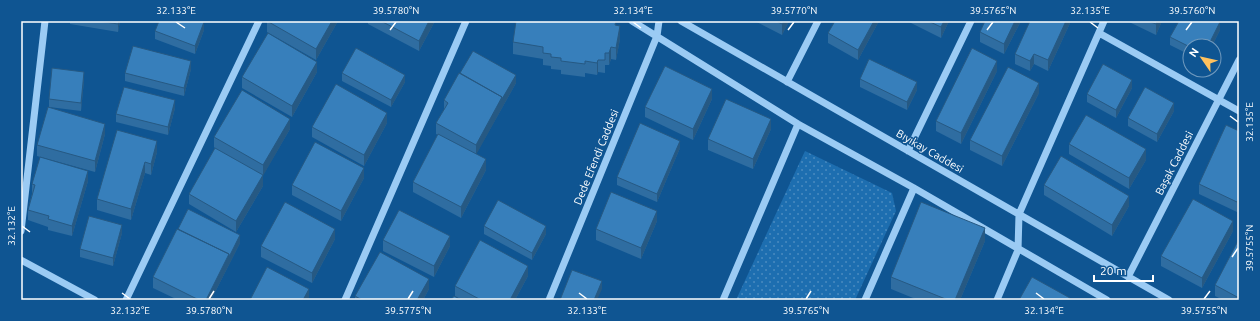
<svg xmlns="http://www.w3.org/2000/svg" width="1260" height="321" font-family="Ubuntu,sans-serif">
<defs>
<pattern id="park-dots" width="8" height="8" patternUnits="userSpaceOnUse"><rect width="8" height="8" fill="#1d6eb0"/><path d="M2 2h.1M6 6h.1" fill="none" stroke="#4a8bc0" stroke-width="1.8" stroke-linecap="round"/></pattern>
</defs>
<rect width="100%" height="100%" fill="#0f5592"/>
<path fill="url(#park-dots)" d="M805,151L892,193L896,211L855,300H736Z"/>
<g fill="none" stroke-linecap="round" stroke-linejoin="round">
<path stroke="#9bcbf4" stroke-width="7" d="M632,21L798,124L914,188L1107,300
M681,21L1169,300
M1099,33L1239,111
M787,82L818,21
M908,151L971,21
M21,231L45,21
M21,260L95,300
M1128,277L1239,60
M126,300L259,21
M345,300L466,21
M549,300L657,36L659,21
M723,300L798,124
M865,300L914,188
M997,300L1018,250L1019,214L1104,21"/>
</g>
<path fill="#2f6da1" d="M70,21H120L118,32L70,24Z
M267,21H338L316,60L267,32Z
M368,21H435L419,51L368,24Z
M616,21V25L620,39L616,60L611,59L609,65H605V73L598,72L597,75L585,73V77L561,74V70L551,69V66L543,65V59L513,54V42Z
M755,21H789L782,35Z
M879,21L858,60L828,43V33Z
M907,21H949L941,38Z
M1021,21L1004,54L980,42V32Z
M1030,21H1071L1048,71L1034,64L1030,71L1015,64V54Z
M1127,21H1162L1156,35Z
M204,30L195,54L155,39V31Z
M1220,30L1212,46H1190V55L1170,45V37Z
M191,69L184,96L125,81V73Z
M997,71L961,144L936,131V121Z
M317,72L292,117L242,88V77Z
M342,73L405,82L391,107L342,81Z
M460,73L516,83L476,154L486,170L461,218L413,192V182L438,135L436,134V123L444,110V100Z
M860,79L917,90L907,110L860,87Z
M84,80L81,111L49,107V99Z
M1132,88L1116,118L1087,102V94Z
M1039,93L1002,166L970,150V140Z
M712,99L693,140L645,117V107Z
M175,108L168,135L116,122V114Z
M1174,111L1157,142L1128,126V118Z
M387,123L364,166L312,137V127Z
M290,129L263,175V186L236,232L189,204V194L215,148L214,147V137Z
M771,129L753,169L708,150V139Z
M1239,131V208L1237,212L1199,194V184Z
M105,134L95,172L37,156V145Z
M1069,144L1146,160L1129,189L1069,154Z
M680,148L657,202L617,185V177Z
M157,152L151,175L145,173L131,220L97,210V199Z
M364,178L341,221L292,195V185Z
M88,181L72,236L48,230V227L28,220V210L32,194V184Z
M1044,185L1129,206L1112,236L1044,195Z
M657,221L641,259L596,240V229Z
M484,226L546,234L532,260L484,234Z
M1233,231L1202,288L1161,266V256Z
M122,233L113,266L80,257V249Z
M335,239L312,283L261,257V246Z
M1239,239V300H1223L1215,296V285Z
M383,240L450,246L434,277L383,251Z
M985,241L960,300H918L891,289V277Z
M240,243L211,300H178L153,288V277Z
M528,276L515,300H462L455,296V286Z
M429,289L423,300H355V296Z"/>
<path fill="#265983" d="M119,21H120L118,32V24Z
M332,21H338L316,60V49Z
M429,21H435L419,51V41Z
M784,21H789L782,35V24Z
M874,21H879L858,60V50Z
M944,21H949L941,38V27Z
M1015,21H1021L1004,54V44Z
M1066,21H1071L1048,71V60Z
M1157,21H1162L1156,35V24Z
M204,22V30L195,54V46Z
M1220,22V30L1212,46H1208Z
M620,26V39L616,60V48Z
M611,47V59L609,65V53Z
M1034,54V64L1030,71V61Z
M598,60V72L597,75V63Z
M191,61V69L184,96V88Z
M997,61V71L961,144V133Z
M317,62V72L292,117V106Z
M84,72V80L81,111V103Z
M405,75V82L391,107V100Z
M516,75V83L476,155V145L502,97Z
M1132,80V88L1116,118V110Z
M917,82V90L907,110V102Z
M1039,83V93L1002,166V156Z
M712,89V99L693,140V129Z
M175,100V108L168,135V127Z
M1174,103V111L1157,142V134Z
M387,113V123L364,166V155Z
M290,119V129L263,176V165Z
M771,119V129L753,169V159Z
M105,124V134L95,172V161Z
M157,141V152L151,175V164Z
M680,141V148L657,202V194Z
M1146,149V160L1129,189V178Z
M486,159V170L461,218V207Z
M145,162V173L131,220V209Z
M364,168V178L341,221V211Z
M88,171V181L72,236V226Z
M263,175V186L236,232V221Z
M1129,196V206L1112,236V225Z
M1239,198V208L1237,212V202Z
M657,211V221L641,259V248Z
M1233,221V231L1202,288V278Z
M122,225V233L113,266V258Z
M546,226V234L532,260V253Z
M985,228V241L960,300H955Z
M335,229V239L312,283V273Z
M240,235V243L229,265V257Z
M450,236V246L434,277V266Z
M229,254V265L211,300H206Z
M528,266V276L515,300H510Z
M429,279V289L423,300H417Z
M602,281V289L597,300H594Z
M309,289V299L308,300H303Z"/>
<path fill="#377fbb" stroke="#265983" d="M99,21H119L118,24Z
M159,21H202L204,22L195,46L155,31Z
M267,21H332L316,49Z
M381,21H429L419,41Z
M516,21H616L615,25L620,26L616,48L611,47L609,53H605V60H598L597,63L585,61V64L561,61V58L551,57V54L543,53V47L513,42Z
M776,21H784L782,24Z
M835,21H874L858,50L828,33Z
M928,21H944L941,27Z
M985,21H1015L1004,44L980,32Z
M1030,21H1066L1048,60L1034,54L1030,61L1015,54Z
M1148,21H1157L1156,24Z
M1179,21H1218L1220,22L1208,46H1190V47L1170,37Z
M268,33L317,62L292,106L242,77Z
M133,46L191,61L184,88L125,73Z
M356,48L405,75L391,100L342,73Z
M972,48L997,61L961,133L936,121Z
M473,51L516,75L502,99V97L460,73Z
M869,59L917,82L907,102L860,79Z
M1103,64L1132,80L1116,110L1087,94Z
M665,66L712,89L693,129L645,107Z
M1008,67L1039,83L1002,156L970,140Z
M52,68L84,72L81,103L49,99Z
M459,73L502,97L476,145L436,123L448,103L444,100Z
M336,84L387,113L364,155L312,127Z
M124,87L175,100L168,127L116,114Z
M1145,87L1174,103L1157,134L1128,118Z
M242,90L290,119L263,165L214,137Z
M726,99L771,119L753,159L708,139Z
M48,107L105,124L95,161L37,145Z
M1086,115L1146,149L1129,178L1069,144Z
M640,123L680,141L657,194L617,177Z
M1226,125L1239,131V198L1237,202L1199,184Z
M117,130L157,141L151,164L145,162L131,209L97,199Z
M438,134L486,159L461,207L413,182Z
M315,142L364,168L341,211L292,185Z
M215,148L263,175L236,221L189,194Z
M1061,156L1129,196L1112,225L1044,185Z
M40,157L88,171L72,226L48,219L49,216L28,210L35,185L32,184Z
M611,192L657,211L641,248L596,229Z
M1193,199L1233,221L1202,278L1161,256Z
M498,200L546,226L532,253L484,226Z
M285,202L335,229L312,273L261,246Z
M921,202L985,228L955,300H948L891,277Z
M188,209L240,235L229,257V254L178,229Z
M399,210L450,236L434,266L383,240Z
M89,216L122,225L113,258L80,249Z
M177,229L229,254L206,300H199L153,277Z
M1239,239V298L1215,285Z
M480,240L528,266L510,300H481L455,286Z
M380,252L429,279L417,300H362L355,296Z
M267,267L309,289L303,300H250Z
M572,270L602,281L594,300H560Z
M1032,277L1070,298L1069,300H1019Z
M454,296L461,300H451Z"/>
<path fill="none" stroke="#fff" stroke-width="1.5" d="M176,22L185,28M633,22L641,28M1090,22L1098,28M390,30L396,22M788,30L794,22M987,30L993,22M1186,30L1192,22M1230,116L1238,122M22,226L30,232M1232,257L1238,248M122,293L130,299M579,293L587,299M1036,293L1044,299M209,299L214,291M408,299L413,291M806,299L811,291M1204,299L1210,291"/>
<g text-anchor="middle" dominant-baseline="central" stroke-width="3" stroke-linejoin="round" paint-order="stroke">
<g font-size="11" fill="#fff" stroke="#0f5592">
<text transform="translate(930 151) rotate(30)">Bıyıkay Caddesi</text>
<text transform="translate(596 157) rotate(-68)">Dede Efendi Caddesi</text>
<text transform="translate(1174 163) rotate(-63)">Başak Caddesi</text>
</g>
</g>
<rect width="1260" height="321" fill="none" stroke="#0f5592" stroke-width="44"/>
<g transform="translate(1202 58) rotate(304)"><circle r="19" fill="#0f5592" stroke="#6f99be"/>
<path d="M0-3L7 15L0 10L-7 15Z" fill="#ffc15d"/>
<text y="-6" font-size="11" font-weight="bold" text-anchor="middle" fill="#ffffff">N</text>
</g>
<path d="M1094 275v6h59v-6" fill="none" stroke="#ffffff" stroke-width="2"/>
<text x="1100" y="275" font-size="12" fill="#ffffff" stroke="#0f5592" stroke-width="3" paint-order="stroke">20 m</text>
<rect x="22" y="22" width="1216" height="277" fill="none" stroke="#fff" stroke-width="1.5"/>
<g font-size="10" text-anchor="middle" fill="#fff">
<text x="176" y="14">32.133°E</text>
<text x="396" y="14">39.5780°N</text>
<text x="633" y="14">32.134°E</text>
<text x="794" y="14">39.5770°N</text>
<text x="993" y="14">39.5765°N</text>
<text x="1090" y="14">32.135°E</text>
<text x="1192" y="14">39.5760°N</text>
<text transform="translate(1249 122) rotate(-90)" y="4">32.135°E</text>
<text transform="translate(11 226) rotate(-90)" y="4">32.132°E</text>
<text transform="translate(1249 248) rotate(-90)" y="4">39.5755°N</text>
<text x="130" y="314">32.132°E</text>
<text x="209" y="314">39.5780°N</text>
<text x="408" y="314">39.5775°N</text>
<text x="587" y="314">32.133°E</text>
<text x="806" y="314">39.5765°N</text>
<text x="1044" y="314">32.134°E</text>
<text x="1204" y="314">39.5755°N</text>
</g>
</svg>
